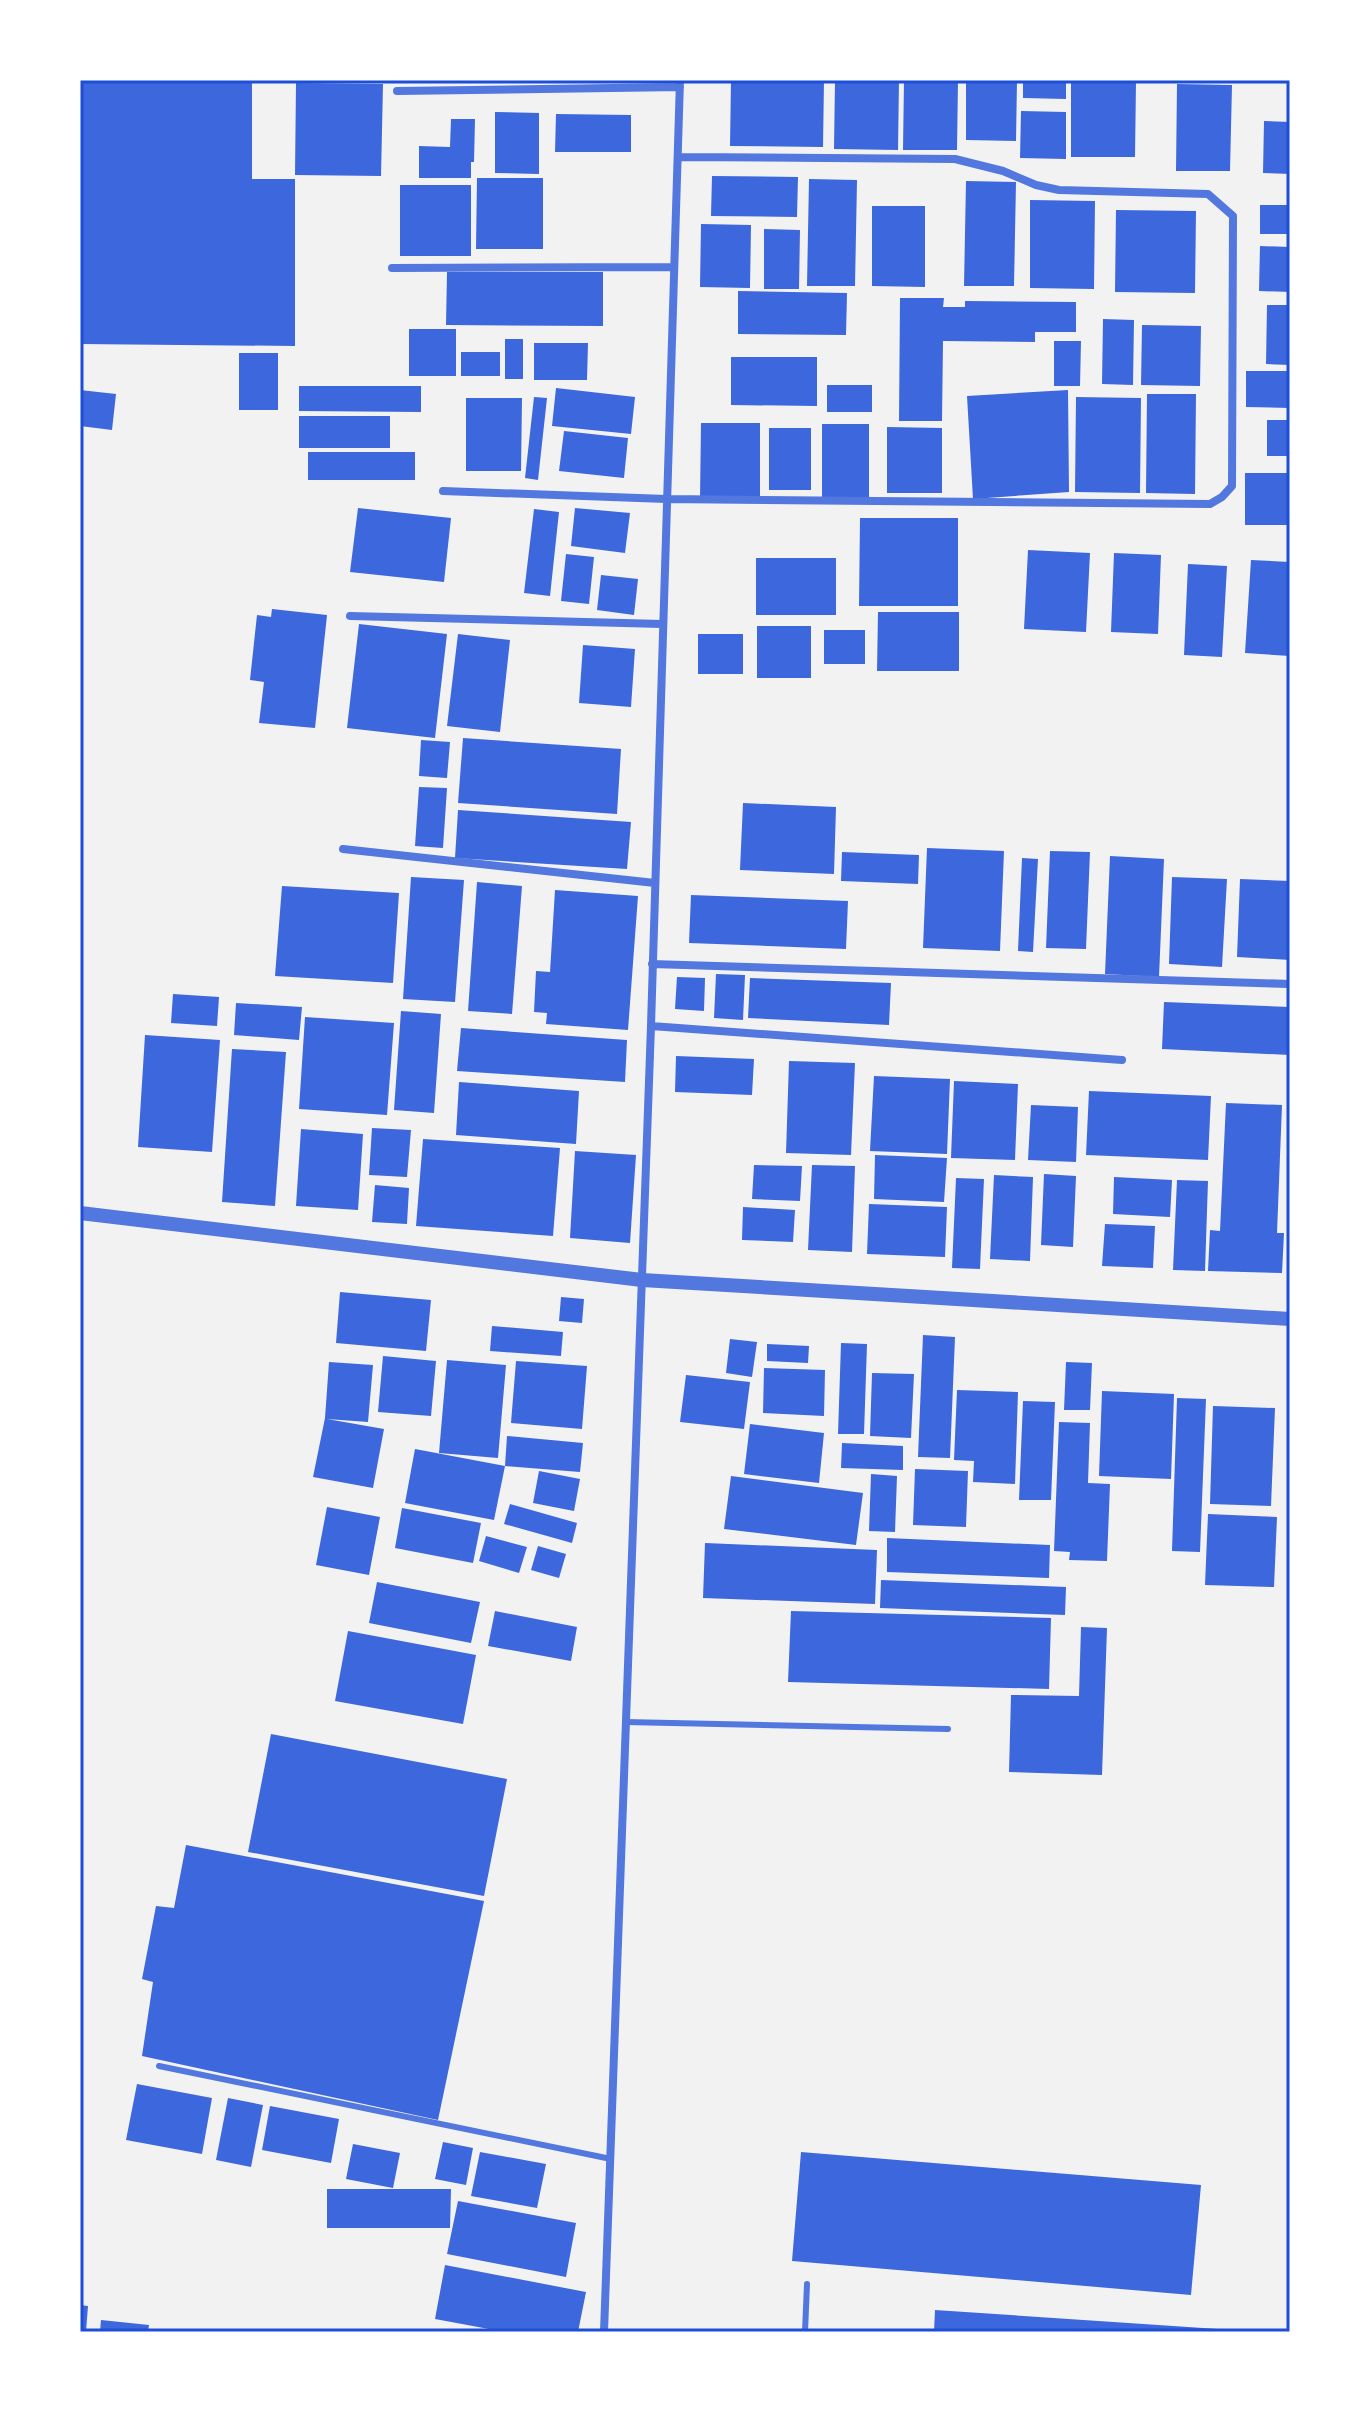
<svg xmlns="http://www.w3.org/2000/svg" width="1370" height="2412" font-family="'IBM Plex Sans',sans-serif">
<rect width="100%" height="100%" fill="#f2f2f2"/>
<path fill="#3d67dc" d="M80,80H252V179H295V346L80,344Z
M731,80H824L823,147L730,146Z
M835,80H899L898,150L834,149Z
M904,80H958L957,150H903Z
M966,80H1017L1016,141L966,140Z
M1023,80H1066V99L1023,98Z
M1071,81H1136L1135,157H1071Z
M296,83L383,84L381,176L295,175Z
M1177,84L1232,85L1230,171H1176Z
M1021,111L1066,112V159L1020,158Z
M495,112L539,113V174L495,173Z
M556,114L631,115V152H555Z
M451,119H475L474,162H471V178H419V146L450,147Z
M1264,121L1290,122V174L1263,173Z
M712,176L798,177L797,217L711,216Z
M477,178H543V249H476Z
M809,179L857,180L855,286H807Z
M966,181L1016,182L1014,286H964Z
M400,185H471V256H400Z
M1030,200L1095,201L1094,289L1030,288Z
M1260,205H1290V234H1260Z
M872,206H925V287L872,286Z
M1116,210L1196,211L1195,293L1115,292Z
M701,224L751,225L750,288L700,287Z
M764,229L800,230L799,289H764Z
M1260,246L1290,247V292L1259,291Z
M447,272H603V326L446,325Z
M738,291L847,293L846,335L738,334Z
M900,298H944L943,307H965V301L1076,302V332H1035V342L943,341L942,421H899Z
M1267,305H1290V365L1266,364Z
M1103,319L1134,320L1133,385L1102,384Z
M1142,325L1201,326L1200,386L1141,385Z
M409,329H456V376H409Z
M505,339H523V379H505Z
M1054,341H1081L1080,386H1054Z
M534,343H588L587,380H534Z
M461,352H500V376H461Z
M239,353H278V410H239Z
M731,357H817V406L731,405Z
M1246,371H1290V408L1246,407Z
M827,385H872V412H827Z
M299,386H421V412L299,411Z
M556,388L635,397L631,434L552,426Z
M80,390L116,394L112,430L80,426Z
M1068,390L1069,492L973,499L967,396Z
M1147,394H1196L1195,494L1146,493Z
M534,397L547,398L538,480L525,478Z
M1076,397L1141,398L1140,493L1075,492Z
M466,398H522L521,471H466Z
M299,416H390V448H299Z
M1267,420H1290V456H1267Z
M701,423H760V499H700Z
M822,424H869V498H822Z
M887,427L942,428V493H887Z
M769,428H811V490H769Z
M564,431L628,438L624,478L559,471Z
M308,452H415V480H308Z
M1245,473H1290V525H1245Z
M358,508L451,518L444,582L350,572Z
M575,508L630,513L625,553L571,546Z
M534,509L559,512L550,596L524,593Z
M860,518H958V606H859Z
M1028,550L1090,553L1086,632L1024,629Z
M1114,553L1161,555L1158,634L1111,632Z
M566,554L594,557L589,604L561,601Z
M756,558H836V615H756Z
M1251,560L1290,562V656L1245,653Z
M1188,564L1227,566L1222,657L1184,655Z
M601,575L638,579L634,615L597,610Z
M272,609L327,615L315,728L259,723L264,682L250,680L257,615L271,617Z
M878,612H959V671H877Z
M359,624L447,634L435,738L347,728Z
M757,626H811V678H757Z
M824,630H865V664H824Z
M458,634L510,640L500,732L447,726Z
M698,634H743V674H698Z
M583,645L635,649L631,707L579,703Z
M463,738L621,749L617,814L458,803Z
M421,740L450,742L447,778L419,776Z
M419,787L447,788L443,848L415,846Z
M743,803L836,807L834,874L740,870Z
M458,810L631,822L627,869L455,858Z
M927,848L1004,851L1000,951L923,948Z
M1050,851L1090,852L1086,949L1046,948Z
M842,852L919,855L918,884L841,881Z
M1110,856L1164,859L1159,977L1105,974Z
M1022,858L1038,859L1033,952L1018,951Z
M411,877L464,880L455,1002L403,999Z
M1172,877L1227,879L1222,967L1169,964Z
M1240,879L1290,881V960L1237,957Z
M477,882L522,886L512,1014L468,1011Z
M282,886L399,893L393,983L275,976Z
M555,890L638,896L628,1030L546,1024L547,1013L534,1012L536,971L550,972Z
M691,895L848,901L846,949L689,943Z
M716,974L745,975L743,1020L714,1018Z
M677,977L705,978L704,1011L675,1009Z
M750,978L891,983L889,1025L748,1018Z
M173,994L219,997L217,1026L171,1023Z
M1164,1002L1290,1007V1055L1162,1049Z
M236,1003L302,1007L299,1040L234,1035Z
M401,1011L441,1014L434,1113L394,1110Z
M305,1017L394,1023L387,1115L299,1109Z
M461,1028L627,1040L625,1082L457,1071Z
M145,1035L220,1040L212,1152L138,1147Z
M232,1049L286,1052L275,1206L222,1202Z
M676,1056L754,1059L752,1095L675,1092Z
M789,1061L855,1063L851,1155L786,1153Z
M874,1076L950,1079L947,1154L870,1151Z
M954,1081L1018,1084L1015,1160L951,1158Z
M459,1082L579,1091L576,1144L456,1135Z
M1089,1091L1211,1096L1208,1160L1086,1155Z
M1226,1103L1282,1105L1277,1233H1284L1282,1273L1208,1271L1210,1230L1220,1231Z
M1031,1105L1078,1107L1076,1162L1028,1160Z
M372,1128L411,1130L407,1177L369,1175Z
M301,1129L363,1134L358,1210L296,1206Z
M423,1139L560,1148L553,1236L416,1226Z
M575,1151L636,1155L630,1243L570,1238Z
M875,1155L947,1158L944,1202L874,1199Z
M754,1165L802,1166L800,1201L752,1199Z
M812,1165L855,1166L852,1252L808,1250Z
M1044,1174L1076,1176L1073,1247L1041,1245Z
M994,1175L1033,1177L1030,1261L990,1259Z
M1114,1177L1172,1180L1170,1217L1113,1214Z
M956,1178L984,1179L980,1269L952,1268Z
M1177,1180L1208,1181L1205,1271L1173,1270Z
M375,1185L409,1188L407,1224L372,1222Z
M869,1204L947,1207L945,1257L867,1254Z
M743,1207L795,1210L793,1242L742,1240Z
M1105,1224L1155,1226L1153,1268L1102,1266Z
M340,1292L431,1300L426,1351L336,1343Z
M561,1297L584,1299L582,1323L559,1321Z
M492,1326L563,1332L561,1356L490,1351Z
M923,1335L955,1337L950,1458L918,1457Z
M730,1339L757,1342L752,1377L726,1373Z
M841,1343L867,1344L864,1434H838Z
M767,1344L809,1346L808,1363L767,1361Z
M383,1356L436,1361L431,1416L378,1412Z
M447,1360L506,1365L498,1458L439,1453Z
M516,1361L587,1366L582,1429L511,1423Z
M329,1362L373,1365L368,1422L327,1419L384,1429L373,1488L313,1477L325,1418Z
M1066,1362L1092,1363L1090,1410H1064Z
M764,1368L825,1370L824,1416L763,1413Z
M872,1373L914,1374L911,1438L870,1436Z
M686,1375L750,1382L744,1429L680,1422Z
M957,1390L1018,1392L1015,1484L973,1482L974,1461L954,1460Z
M1102,1391L1174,1394L1171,1479L1099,1476Z
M1177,1398L1206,1399L1200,1552L1172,1551Z
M1023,1401L1055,1402L1051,1500H1019Z
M1213,1406L1275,1408L1271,1506L1210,1504Z
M1059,1422L1090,1423L1088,1483L1110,1484L1107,1561L1069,1560L1070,1552L1054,1551Z
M750,1424L824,1433L819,1483L744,1474Z
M507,1436L583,1443L580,1472L505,1466Z
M842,1443L903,1446V1470L841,1468Z
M415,1449L505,1466L494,1520L405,1503Z
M915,1469L968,1471L966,1527L913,1525Z
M539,1471L580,1479L574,1511L533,1503Z
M871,1474L897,1476L895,1532L869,1531Z
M731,1476L863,1493L856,1545L724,1529Z
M510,1504L577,1523L572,1543L504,1524Z
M327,1507L380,1517L369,1575L316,1565Z
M402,1508L481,1523L473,1563L395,1548Z
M1208,1514L1277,1517L1274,1587L1205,1585Z
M486,1536L527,1547L519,1573L479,1561Z
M887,1538L1050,1545L1049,1578L887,1572Z
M705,1543L877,1550L875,1604L703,1598Z
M538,1546L566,1554L559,1578L531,1570Z
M881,1580L1066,1587L1065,1615L880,1608Z
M377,1582L480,1602L471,1643L369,1623Z
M495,1611L577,1627L571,1661L488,1646Z
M791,1611L1051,1618L1049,1689L788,1682Z
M1081,1627L1107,1628L1102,1775L1009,1772L1011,1695L1079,1696Z
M348,1631L476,1655L463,1724L335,1701Z
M271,1734L507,1779L484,1896L248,1852Z
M186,1845L484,1901L438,2120L142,2056L153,1982L142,1979L156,1906L174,1908Z
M137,2084L212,2098L202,2154L126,2140Z
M228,2098L263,2105L251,2167L216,2160Z
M270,2106L339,2119L331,2163L262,2150Z
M443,2142L473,2148L466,2185L435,2179Z
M353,2144L400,2153L393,2188L346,2179Z
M480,2152L546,2164L537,2208L471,2196Z
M801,2152L1201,2185L1191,2295L792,2261Z
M327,2189H451L450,2228H327Z
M458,2201L576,2223L566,2277L447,2254Z
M445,2265L586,2292L578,2332H505L435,2319Z
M80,2305L88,2306L86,2332H80Z
M935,2310L1218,2329V2332H934Z
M101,2320L149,2325L148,2332H100Z"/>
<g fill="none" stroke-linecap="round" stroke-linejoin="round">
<path stroke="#5277de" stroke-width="6" d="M625,1722L948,1729
M159,2066L611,2159
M805,2332L807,2284"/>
<path stroke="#5277de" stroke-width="8" d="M397,91L680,87
M392,268L674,267
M443,491L666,499L1210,504L1222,497L1232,486L1233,216L1208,194L1059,190L1036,185L1003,171L955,159L678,157
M350,616L662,624
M343,849L655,883
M652,964L1290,984
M651,1026L1122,1060
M604,2332L651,1026L680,80"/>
<path stroke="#5277de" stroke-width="14" d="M80,1213L642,1280L1290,1319"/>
</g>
<rect width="1370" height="2412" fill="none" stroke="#ffffff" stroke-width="164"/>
<rect x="82" y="82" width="1206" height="2248" fill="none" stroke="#1d4ed8" stroke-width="3"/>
</svg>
